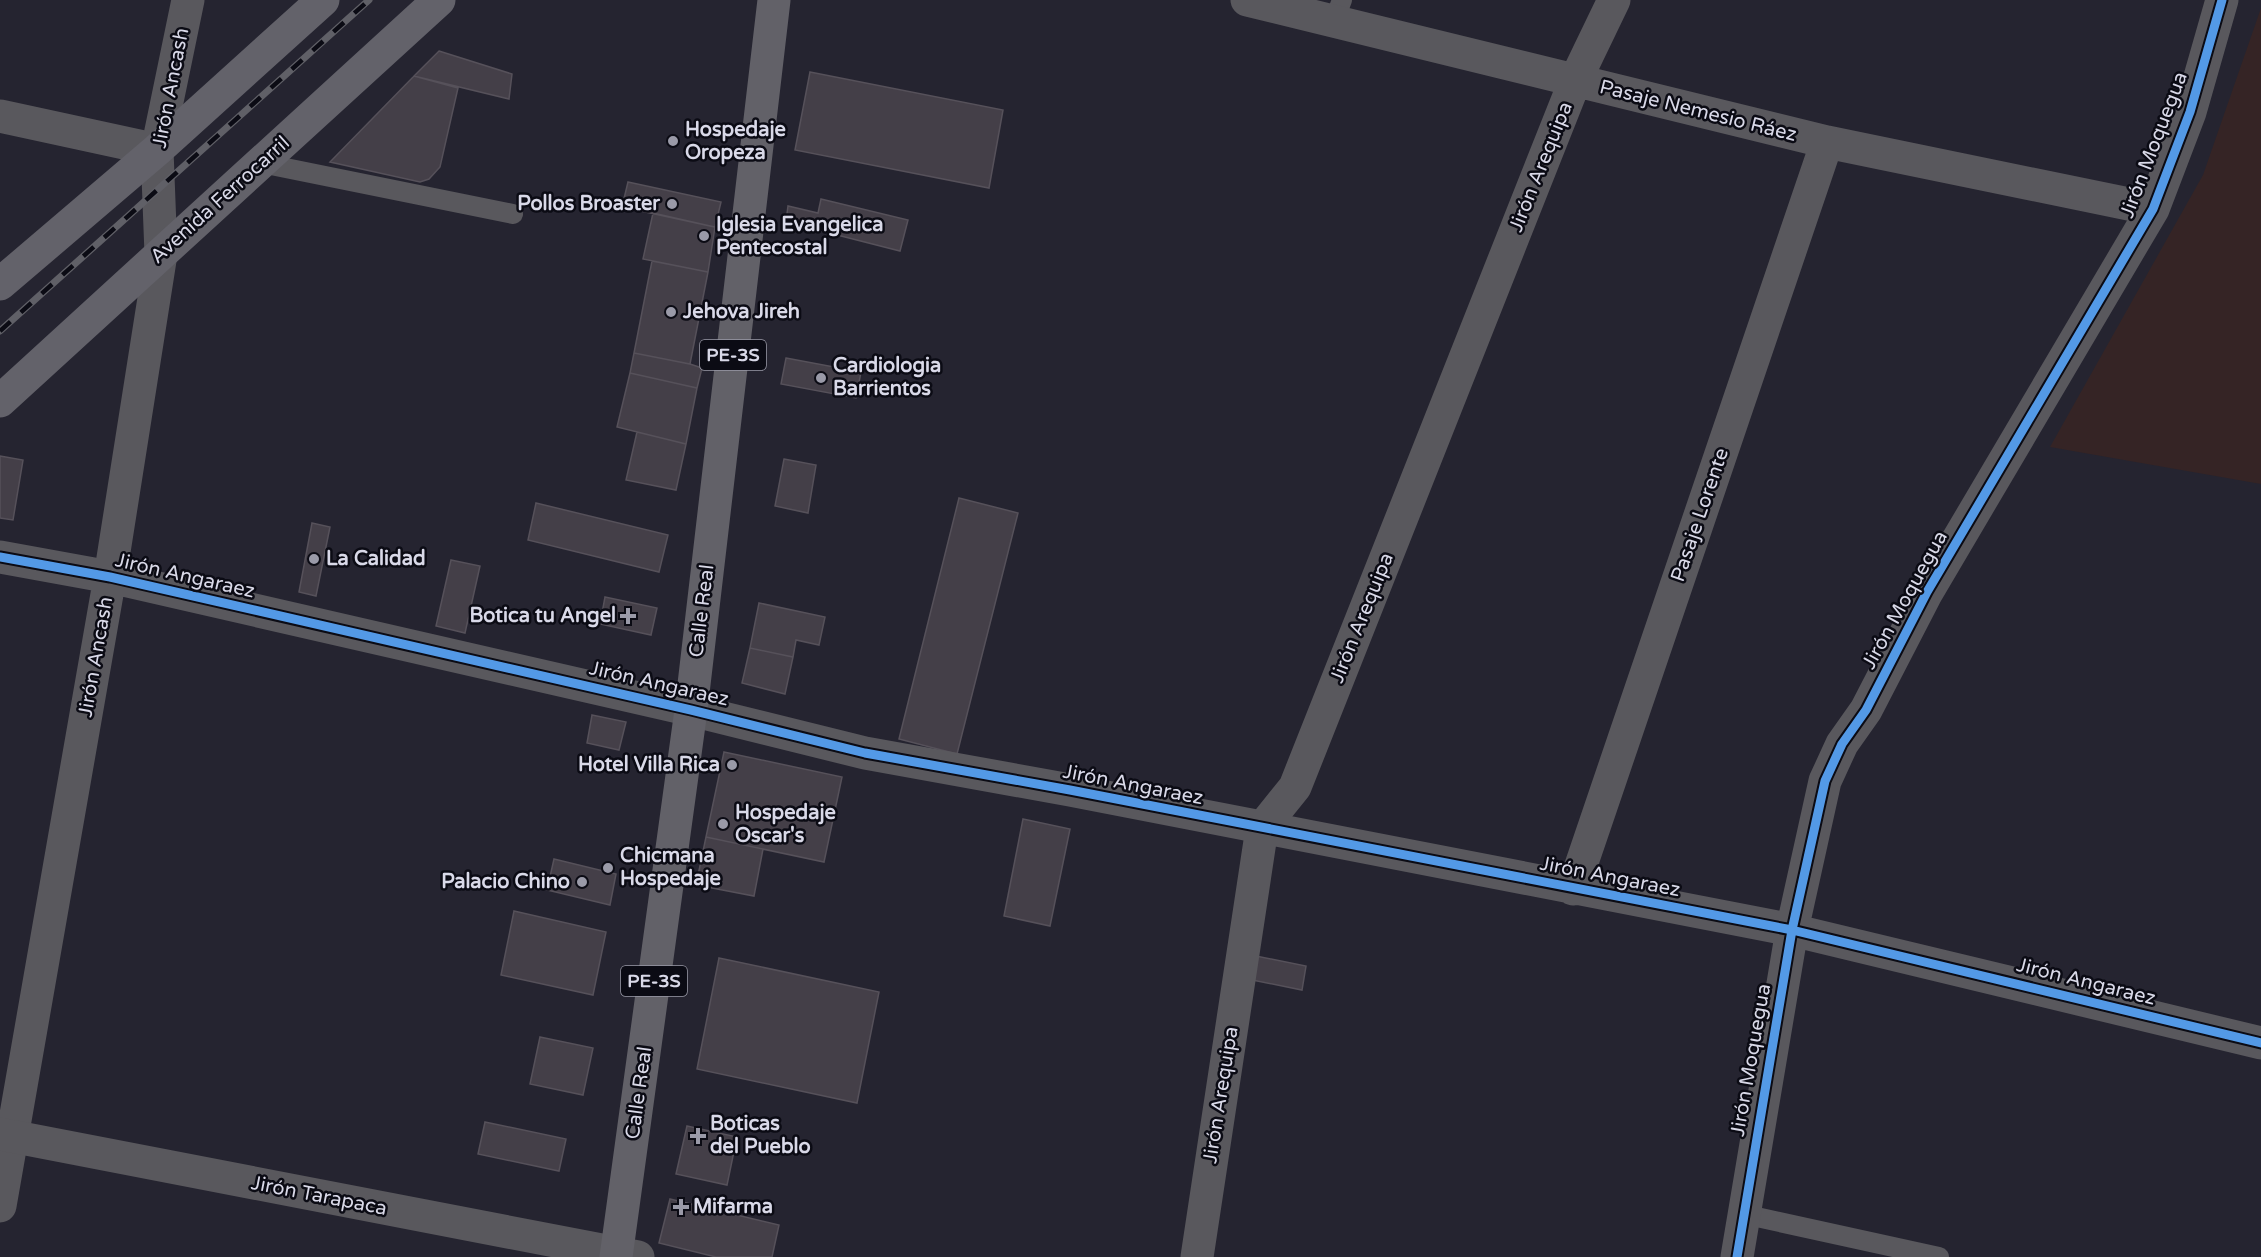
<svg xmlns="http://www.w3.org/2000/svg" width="2261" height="1257" font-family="'Varela Round',sans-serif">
<rect width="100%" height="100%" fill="#252430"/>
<path fill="#352425" d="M2261,8V484L2050,447L2203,175Z"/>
<path fill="#443f48" stroke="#56515a" stroke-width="1.5" d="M439,51L512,74L509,99L414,76Z
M810,72L1003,110L989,188L795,150Z
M414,76L458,88L440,167L429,179L420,182L330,162Z
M628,182L721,202L715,227L622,207Z
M821,199L908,220L900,251L786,222L788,206L818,213Z
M653,213L715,227L708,272L643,259Z
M652,261L708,272L690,364L634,353Z
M634,353L690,364L702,368L697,388L630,373Z
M786,358L861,372L856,398L781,384Z
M630,373L697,388L686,444L617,427Z
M637,432L686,444L676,490L626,480Z
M0,456L23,460L13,520L0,518Z
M784,459L816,465L808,513L775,506Z
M959,498L1018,513L957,754L899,739Z
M536,503L668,535L659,572L528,540Z
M312,523L330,527L316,596L299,592Z
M451,560L480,566L465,633L436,626Z
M605,597L657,608L651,635L600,624Z
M759,603L825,617L819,645L796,640L793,657L750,648Z
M750,648L793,657L785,694L742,683Z
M592,715L626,722L619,750L587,743Z
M724,752L842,777L824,862L706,837Z
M1023,819L1070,829L1050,926L1004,916Z
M706,837L763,849L754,896L696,885Z
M554,859L616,874L610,905L547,890Z
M514,911L606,932L593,995L501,975Z
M1246,954L1306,966L1302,990L1242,978Z
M719,958L879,992L857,1103L697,1069Z
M540,1037L593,1048L583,1095L530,1084Z
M485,1122L566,1139L559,1171L478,1154Z
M687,1126L737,1137L727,1185L676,1174Z
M670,1199L779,1225L772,1257H716L659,1243Z"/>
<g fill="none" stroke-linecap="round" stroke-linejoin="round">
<path stroke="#59585d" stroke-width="20" d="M1334,21L1342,0
M261,163L513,214
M1743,1214L1939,1257"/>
<path stroke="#59585d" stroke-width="33" d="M1247,0L1827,142L2153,209
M0,116L157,150
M0,557L110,577L691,710L865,753L1070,790L1792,930L2261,1043
M1573,889L1827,142
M0,1206L110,577L161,254L157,150L188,0
M1197,1257L1262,828L1295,787L1575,81L1614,0
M1737,1257L1792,930L1825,781L1842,744L1866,710L1927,592L2153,209L2190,112L2222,0"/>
<path stroke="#59585d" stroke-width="33" d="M0,1134L638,1257"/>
<path stroke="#63626a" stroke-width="33" d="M0,284L157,150L323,0
M0,401L439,0"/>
<path stroke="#626168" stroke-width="33" d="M616,1257L691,710L774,0"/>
<g stroke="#606067" stroke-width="7">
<path id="rail" d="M0,331L369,0"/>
</g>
<use href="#rail" stroke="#0b0b14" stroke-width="4.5" stroke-dasharray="14" stroke-linecap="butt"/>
<g stroke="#0b0b14" stroke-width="13">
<path id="cycleway" d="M0,557L110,577L691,710L865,753L1070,790L1792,930L2261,1043
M1737,1257L1792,930L1825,781L1842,744L1866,710L1927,592L2153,209L2190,112L2222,0"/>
</g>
<use href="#cycleway" stroke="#5399e6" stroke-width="9"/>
</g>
<g fill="#9a9aa8" stroke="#0b0b14" stroke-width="2">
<circle cx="673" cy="141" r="6"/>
<circle cx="672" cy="204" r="6"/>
<circle cx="704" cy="236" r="6"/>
<circle cx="671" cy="312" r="6"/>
<circle cx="821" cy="378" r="6"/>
<circle cx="314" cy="559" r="6"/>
<path d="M625 607h6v6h6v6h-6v6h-6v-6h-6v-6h6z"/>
<circle cx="732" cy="765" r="6"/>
<circle cx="723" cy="824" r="6"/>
<circle cx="608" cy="868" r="6"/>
<circle cx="582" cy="882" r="6"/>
<path d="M695 1127h6v6h6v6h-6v6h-6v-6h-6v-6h6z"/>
<path d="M678 1198h6v6h6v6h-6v6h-6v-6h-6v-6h6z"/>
</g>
<g text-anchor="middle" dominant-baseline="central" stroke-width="5" stroke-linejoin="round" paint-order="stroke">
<g fill="#0b0b14" stroke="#9b9ba8" stroke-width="1.5">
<rect x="700" y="340" width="66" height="30" rx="4.5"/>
<rect x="621" y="966" width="66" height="30" rx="4.5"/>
</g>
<g font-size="18" font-weight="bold" fill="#d9d9e8">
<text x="733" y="355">PE-3S</text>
<text x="654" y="981">PE-3S</text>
</g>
<g font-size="20" fill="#d9d9e8" stroke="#0b0b14">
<text transform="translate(171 88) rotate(-79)">Jirón Ancash</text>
<text transform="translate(1698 111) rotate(14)">Pasaje Nemesio Ráez</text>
<text transform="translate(2154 145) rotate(-69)">Jirón Moquegua</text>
<text transform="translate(1541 167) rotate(-68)">Jirón Arequipa</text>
<text transform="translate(220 200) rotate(-42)">Avenida Ferrocarril</text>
<text transform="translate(1700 515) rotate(-71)">Pasaje Lorente</text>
<text transform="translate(185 576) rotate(13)">Jirón Angaraez</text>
<text transform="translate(1905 600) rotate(-61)">Jirón Moquegua</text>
<text transform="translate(702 611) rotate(-83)">Calle Real</text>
<text transform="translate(1362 618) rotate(-68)">Jirón Arequipa</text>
<text transform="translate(96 657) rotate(-80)">Jirón Ancash</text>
<text transform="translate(659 684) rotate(13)">Jirón Angaraez</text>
<text transform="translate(1133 785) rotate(11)">Jirón Angaraez</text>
<text transform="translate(1610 877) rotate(11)">Jirón Angaraez</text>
<text transform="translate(2086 982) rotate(14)">Jirón Angaraez</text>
<text transform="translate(1751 1060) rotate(-80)">Jirón Moquegua</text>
<text transform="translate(639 1093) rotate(-82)">Calle Real</text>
<text transform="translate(1221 1095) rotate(-81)">Jirón Arequipa</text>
<text transform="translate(319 1196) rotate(11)">Jirón Tarapaca</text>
</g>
<g font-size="20" font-weight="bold" fill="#d9d9e8" stroke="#0b0b14" text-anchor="start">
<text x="685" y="130">Hospedaje<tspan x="685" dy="23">Oropeza</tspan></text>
<text x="660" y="204" text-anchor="end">Pollos Broaster</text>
<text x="716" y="225">Iglesia Evangelica<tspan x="716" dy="23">Pentecostal</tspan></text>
<text x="683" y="312">Jehova Jireh</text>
<text x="833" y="366">Cardiologia<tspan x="833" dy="23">Barrientos</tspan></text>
<text x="326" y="559">La Calidad</text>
<text x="616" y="616" text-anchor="end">Botica tu Angel</text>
<text x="720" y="765" text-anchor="end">Hotel Villa Rica</text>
<text x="735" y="813">Hospedaje<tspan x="735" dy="23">Oscar's</tspan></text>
<text x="620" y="856">Chicmana<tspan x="620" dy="23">Hospedaje</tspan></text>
<text x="570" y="882" text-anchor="end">Palacio Chino</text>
<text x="710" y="1124">Boticas<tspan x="710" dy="23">del Pueblo</tspan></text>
<text x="693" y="1207">Mifarma</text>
</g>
</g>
</svg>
